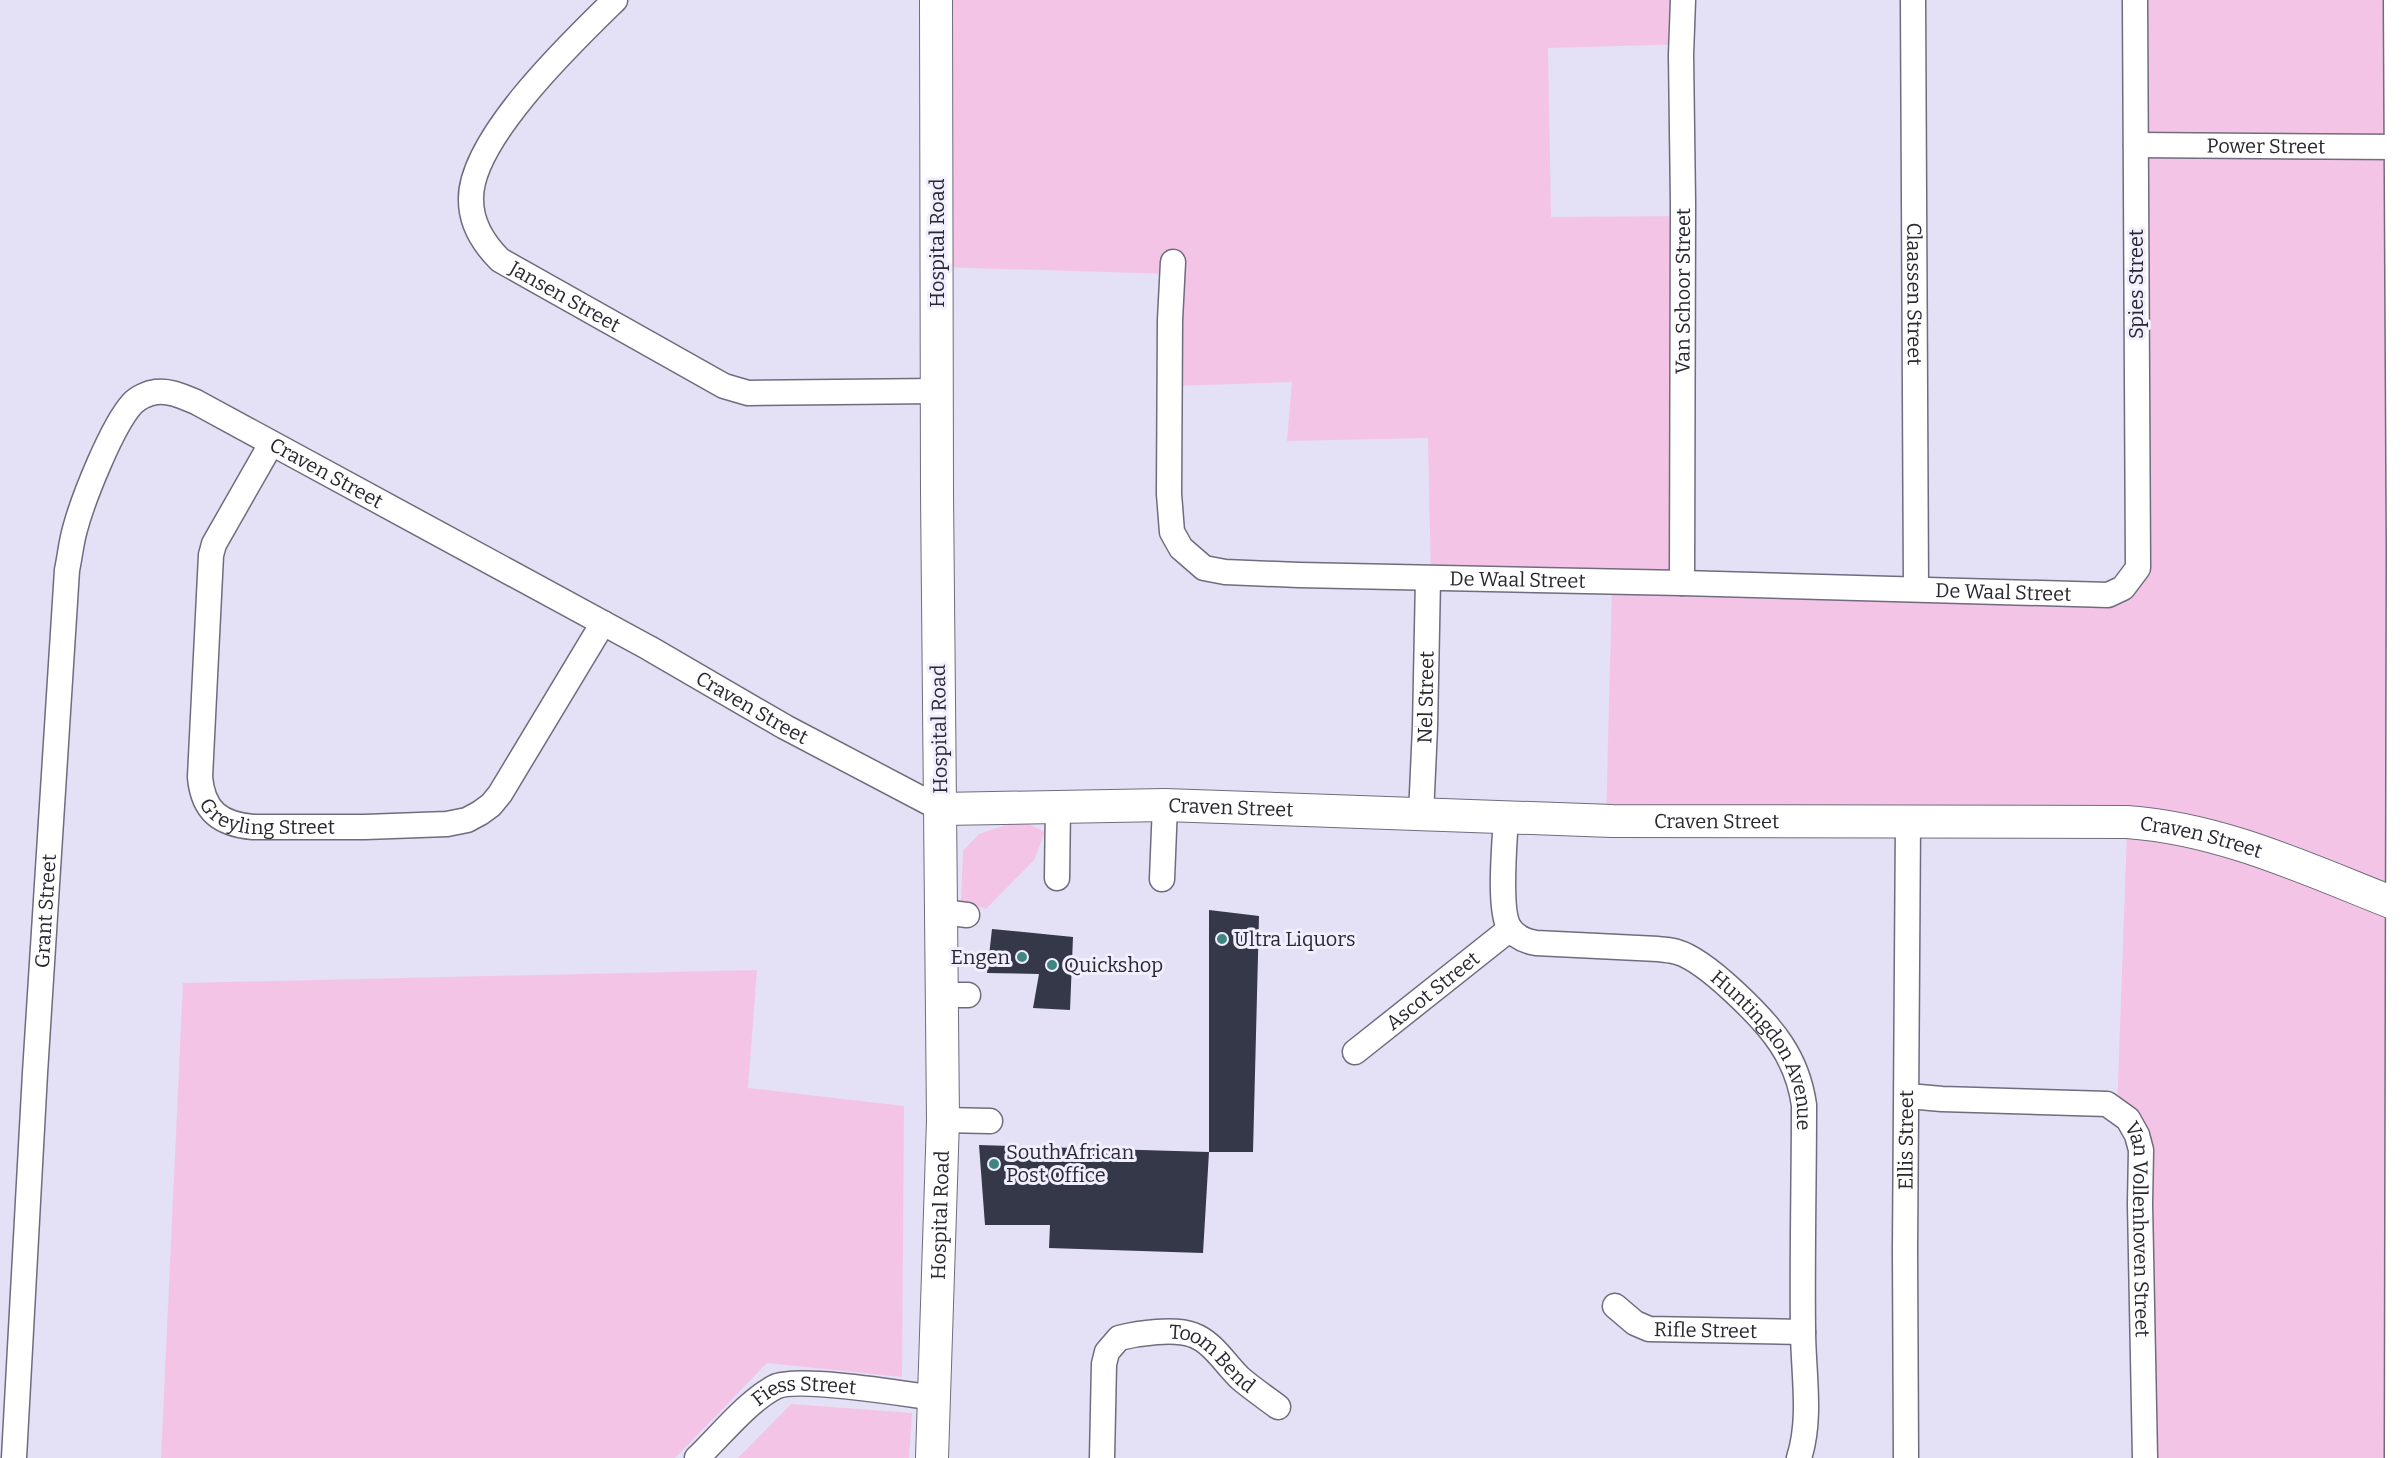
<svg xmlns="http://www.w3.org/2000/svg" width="2406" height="1458" font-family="Bitter,serif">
<rect width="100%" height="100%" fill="#e4e0f5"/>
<path fill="#f4c4e7" d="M937,0H1689V44L1548,48L1551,217L1688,216L1686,587L2109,596L2142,568L2140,0H2401L2398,1458H2149L2145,1142L2117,1111L2127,832L1606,823L1612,586L1431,582L1428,438L1287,441L1292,382L1175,386L1172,274L938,267Z
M1021,820L1045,832L1034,860L986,909L961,901L963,851L979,834Z
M757,970L748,1088L904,1106L902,1377L767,1363L675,1458H161L183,983Z
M791,1404L912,1413L909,1458H738Z"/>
<path fill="#343848" d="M1209,910L1259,916L1253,1152H1209Z
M992,929L1073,937L1070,1010L1033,1008L1039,974L987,973Z
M979,1145L1209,1152L1203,1253L1049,1248L1050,1225H985Z"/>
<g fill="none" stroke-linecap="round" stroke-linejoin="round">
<g stroke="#6f6c7e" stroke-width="27">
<g id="minor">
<path id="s1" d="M615,0C573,41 469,140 471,200C471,224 484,244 500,260L724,386L748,393L937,391"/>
<path id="s2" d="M1913,0L1916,589"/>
<path d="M2396,0L2399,549L2397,1458"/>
<path id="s3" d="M2136,145L2397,147L2406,150"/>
<path id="s4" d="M1173,262L1170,320L1169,494L1172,532L1181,548L1204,568L1225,572L1299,575L1682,583L2108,595L2123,588L2138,568L2135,0"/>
<path id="s5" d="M271,444L214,544L211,555L200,777C203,811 220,824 253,827H365L447,824L467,820L480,813L491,805L500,794L603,623"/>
<path id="s6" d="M1682,583L1683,204L1681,55L1683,0"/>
<path id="s7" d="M1421,815L1425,727L1428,579"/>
<path id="s8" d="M1506,816C1505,840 1498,908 1509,927C1515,937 1525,941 1536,943L1658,949C1664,950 1671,950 1677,952C1706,960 1764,1018 1781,1044C1793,1062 1801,1084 1804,1105C1804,1180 1802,1255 1803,1330C1803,1371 1812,1418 1799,1458"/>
<path d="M1057,878L1058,806"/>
<path d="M1162,879L1165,805"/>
<path d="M942,912L967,915"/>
<path d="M942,995H968"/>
<path id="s9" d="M1355,1052L1510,929"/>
<path id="s10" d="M1908,1096L1942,1099L2107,1104L2128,1119L2137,1135L2141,1150L2140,1204L2145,1458"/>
<path d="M943,1120L990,1121"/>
<path id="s11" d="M1615,1306L1635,1323L1649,1329L1803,1332"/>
<path id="s12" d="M14,1458L35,1073L67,570C70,556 71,543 75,529C83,499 112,426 132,404C137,398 148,393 156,392C170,390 184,397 196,402L649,648L785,727L941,809"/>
<path id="s13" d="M697,1458C720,1436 748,1401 775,1387C798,1376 905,1394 935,1398"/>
<path id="s14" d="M1102,1458L1104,1364L1107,1352L1119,1338C1139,1333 1175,1328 1193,1335C1213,1342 1226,1365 1241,1379C1253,1389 1266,1398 1278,1407"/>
<path id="s15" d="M1906,1458L1905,1250L1908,821"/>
</g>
</g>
<g stroke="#6f6c7e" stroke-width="34">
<g id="major">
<path id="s16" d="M941,809L1165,805L1612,821L2127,822C2226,829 2315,873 2406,908"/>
<path id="s17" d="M932,1458L943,1120L937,493L936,0"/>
</g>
</g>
<use href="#minor" stroke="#fff" stroke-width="24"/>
<use href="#major" stroke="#fff" stroke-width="32"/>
</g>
<g fill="#3f8682" stroke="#f1eeff" stroke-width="2">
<circle cx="1222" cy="939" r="6"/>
<circle cx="1022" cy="957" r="6"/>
<circle cx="1052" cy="965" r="6"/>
<circle cx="994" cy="1164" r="6"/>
</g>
<g text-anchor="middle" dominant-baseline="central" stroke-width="6" stroke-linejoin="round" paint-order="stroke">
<g font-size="20" fill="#29272f" stroke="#f1eeff">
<text stroke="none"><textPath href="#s3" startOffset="130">Power Street</textPath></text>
<text transform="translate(937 243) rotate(-90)">Hospital Road</text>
<text transform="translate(2136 284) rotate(-90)">Spies Street</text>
<text stroke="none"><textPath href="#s6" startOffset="292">Van Schoor Street</textPath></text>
<text stroke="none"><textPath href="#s2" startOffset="294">Claassen Street</textPath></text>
<text stroke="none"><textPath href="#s1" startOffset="394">Jansen Street</textPath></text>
<text stroke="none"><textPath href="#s12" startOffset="1287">Craven Street</textPath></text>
<text stroke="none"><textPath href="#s4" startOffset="633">De Waal Street</textPath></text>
<text stroke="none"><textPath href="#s4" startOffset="1119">De Waal Street</textPath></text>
<text stroke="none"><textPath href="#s7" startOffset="118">Nel Street</textPath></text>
<text stroke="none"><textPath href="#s12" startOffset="1773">Craven Street</textPath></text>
<text transform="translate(939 729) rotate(-91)">Hospital Road</text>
<text stroke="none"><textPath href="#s16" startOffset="290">Craven Street</textPath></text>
<text stroke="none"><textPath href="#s5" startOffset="442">Greyling Street</textPath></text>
<text stroke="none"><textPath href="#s16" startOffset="776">Craven Street</textPath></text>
<text stroke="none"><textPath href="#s16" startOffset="1262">Craven Street</textPath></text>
<text stroke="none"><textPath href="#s12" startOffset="548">Grant Street</textPath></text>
<text stroke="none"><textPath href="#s9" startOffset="99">Ascot Street</textPath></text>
<text stroke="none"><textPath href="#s8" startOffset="423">Huntingdon Avenue</textPath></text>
<text stroke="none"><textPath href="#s15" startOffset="318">Ellis Street</textPath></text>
<text stroke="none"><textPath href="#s17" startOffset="243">Hospital Road</textPath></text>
<text stroke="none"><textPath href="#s10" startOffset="338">Van Vollenhoven Street</textPath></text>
<text stroke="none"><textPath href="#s11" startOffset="98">Rifle Street</textPath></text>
<text stroke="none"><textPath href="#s14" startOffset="228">Toom Bend</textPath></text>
<text stroke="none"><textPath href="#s13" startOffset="134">Fiess Street</textPath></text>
</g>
<g font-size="20" fill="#29272f" stroke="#f1eeff" text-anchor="start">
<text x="1234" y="939">Ultra Liquors</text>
<text x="1010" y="957" text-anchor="end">Engen</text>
<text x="1064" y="965">Quickshop</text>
<text x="1006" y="1152">South African<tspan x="1006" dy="23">Post Office</tspan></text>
</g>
</g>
</svg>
